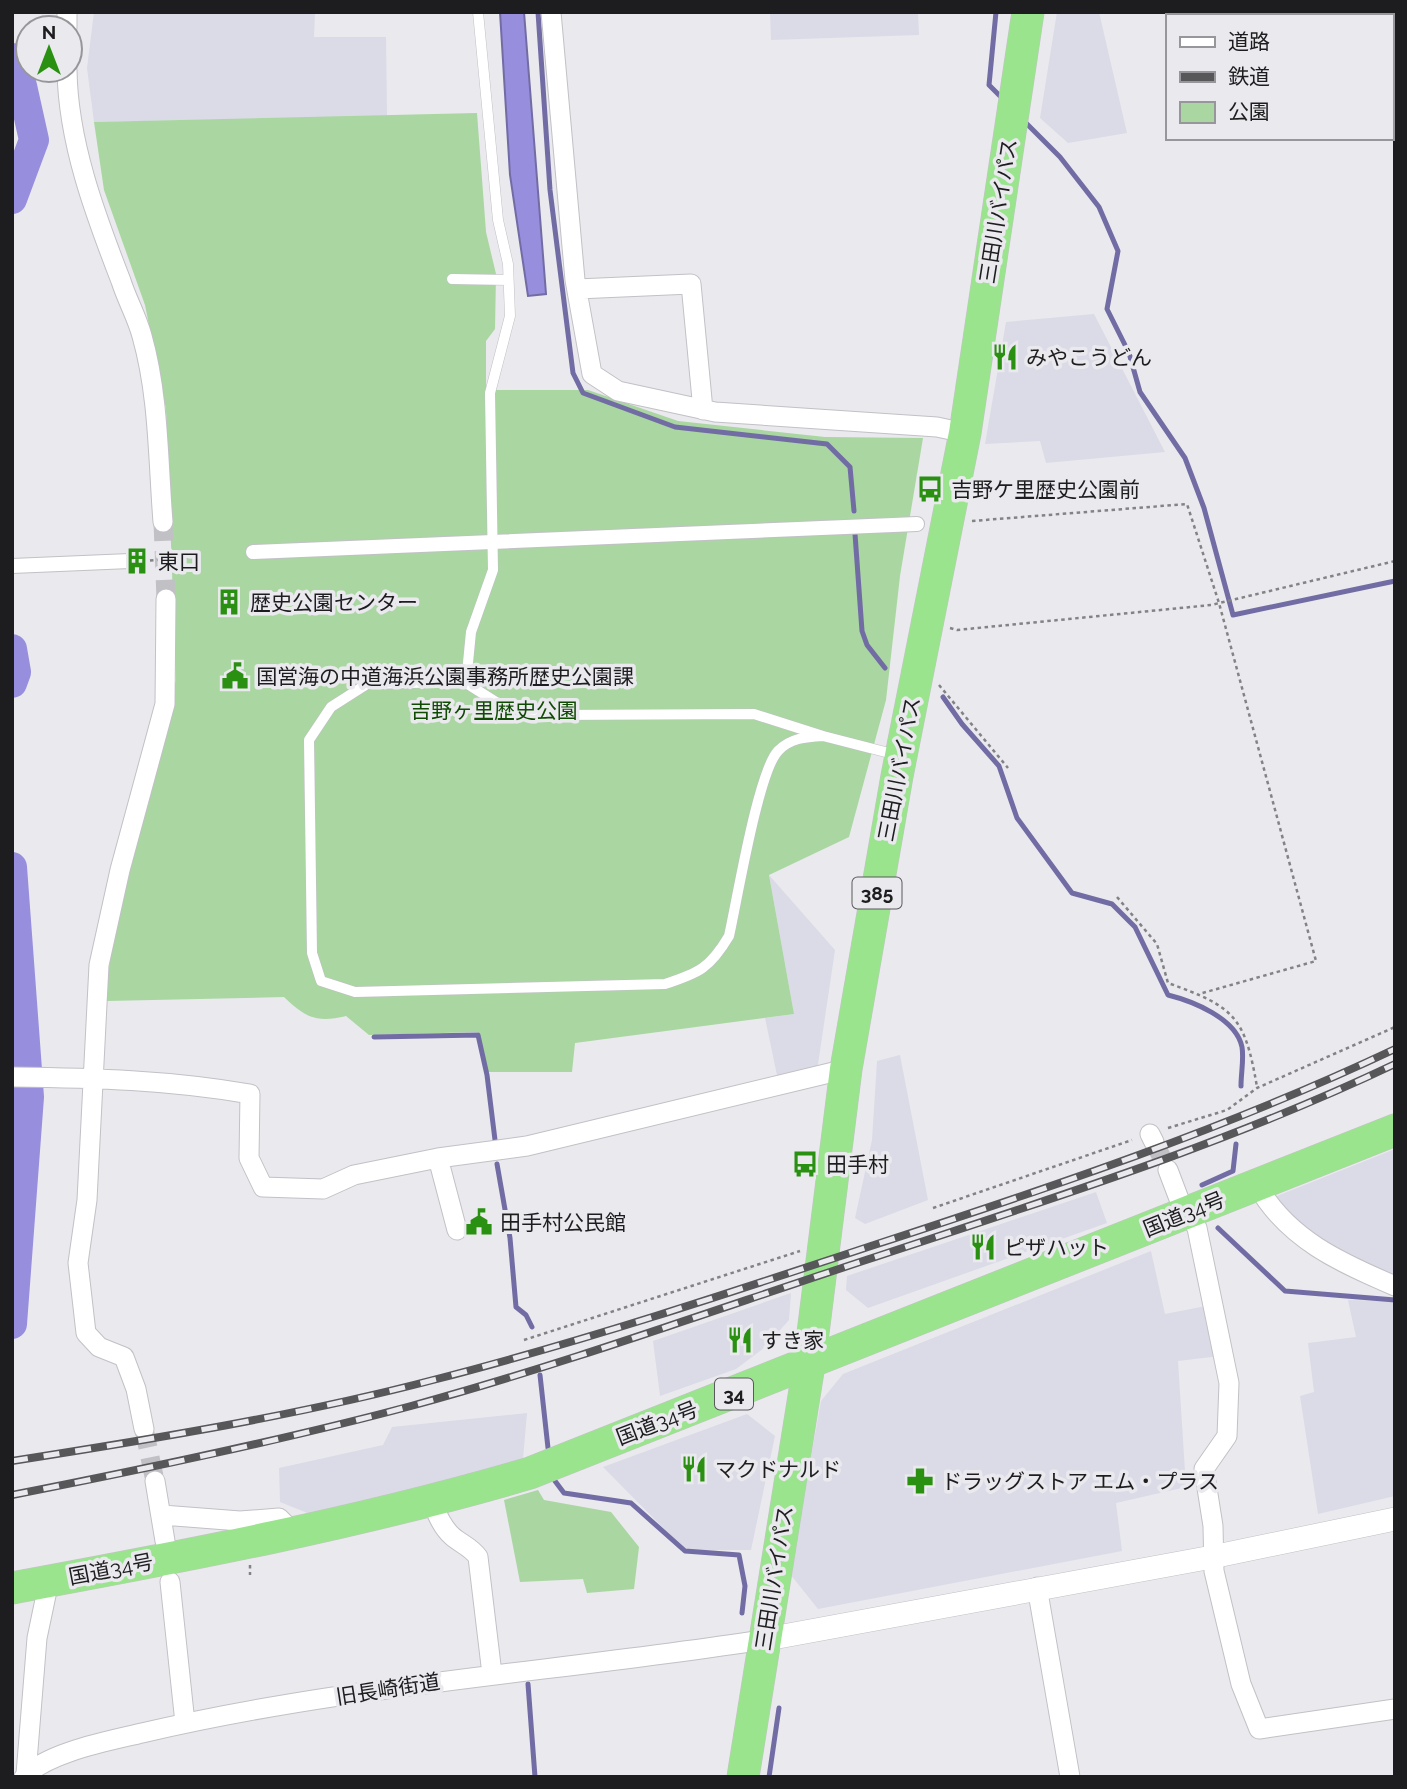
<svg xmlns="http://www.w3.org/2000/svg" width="1407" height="1789" font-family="Raleway,'Noto Sans JP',sans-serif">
<rect width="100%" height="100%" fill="#e9e9ee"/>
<path fill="#dbdbe7" d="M94,12H315L314,37H386L387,116L94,122L87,68Z
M770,12H918L919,35L771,40Z
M1057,12H1099L1127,133L1068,143L1040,118Z
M1094,314L1165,452L1046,463L1040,441L985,444L1006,322Z
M769,875L835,950L817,1071L778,1080L765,1018L794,1014Z
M900,1055L928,1200L865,1224L855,1218L872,1140L877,1061Z
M1395,1149V1291L1259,1203Z
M1096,1192L1107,1223L868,1308L846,1290L847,1276Z
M1151,1251L1165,1314L1211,1305L1220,1356L1178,1361L1186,1487L1116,1503L1122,1551L818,1609L790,1574L821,1401L843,1374Z
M791,1293L789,1320L764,1348L736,1369L660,1396L653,1341Z
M1348,1300L1395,1301V1496L1318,1514L1300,1396L1314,1392L1308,1343L1356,1337Z
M527,1413L523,1459L393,1499L310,1514L280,1502L279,1468L383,1445L392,1427Z
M747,1414L775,1436L751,1550H685L603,1467Z"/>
<path fill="#a9d6a1" d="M477,113L486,232L496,274L495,329L486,341V390H588L678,421L825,437L923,438L900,576L886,700L849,837L769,875L794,1014L575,1043L572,1072H488L478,1032L369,1035L346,1016C317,1023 306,1018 284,997L106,1001L111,947L176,680L166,409L145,305L104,190L94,122Z
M538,1490L544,1500L611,1512L639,1547L634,1589L587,1593L583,1579L520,1582L504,1500Z"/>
<path fill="#978edd" stroke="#726ca4" stroke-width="2" d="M500,12H524L546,294L528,296L510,175Z"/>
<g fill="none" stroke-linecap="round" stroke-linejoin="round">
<path stroke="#726ca4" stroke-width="5" d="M538,12L550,190L573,373L583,393L675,427L827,444L850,467L854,511
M996,12L989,85L1004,100
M1023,120L1060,157L1099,207L1118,251L1107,309L1129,353L1140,392L1185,458L1204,508L1233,615L1395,581
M855,534L862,631L867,645L885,668
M943,697L962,724L999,766L1017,818L1072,893L1112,904L1135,927L1168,995C1192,1001 1236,1018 1242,1047C1244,1059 1241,1073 1241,1086
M374,1037L478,1035L487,1075L495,1140
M497,1164L510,1238L516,1307L526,1315L532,1327
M1202,1185L1233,1171L1236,1144
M1218,1228L1285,1291L1395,1300
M540,1375L548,1448
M555,1481L564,1493L631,1503L685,1551L739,1555L745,1586L742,1613
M528,1684L535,1777
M769,1777L779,1708"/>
<path stroke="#978edd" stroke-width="30" d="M12,58L22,86L34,140L12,199
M12,649L16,672L12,683
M12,867L29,1097L12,1324"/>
<path stroke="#c0c0c5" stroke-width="19" stroke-dasharray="19 10" stroke-linecap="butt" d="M163,522L166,599
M1154,1142L1168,1170
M144,1429L155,1481"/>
<g stroke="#c1c1c6" stroke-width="11">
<path id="service" d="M452,279L508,280
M466,683L471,632L493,570L490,393L510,316L508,264L498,220L478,12
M823,736C806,737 790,738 778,751C758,772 737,901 729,936C710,968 699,973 665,984L355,992L321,981L312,953L309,740L331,707L367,684L451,682L466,683L496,702L529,712L552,715L754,714L823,736L897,755"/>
</g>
<g stroke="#c1c1c6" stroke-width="16">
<path id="pedestrian" d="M253,552L917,524
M12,566L130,561"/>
</g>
<g stroke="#c1c1c6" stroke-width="21">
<path id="minor" d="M67,12V28
M551,12L575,280L592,374L618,391L715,412L937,427L965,433
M67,70C68,142 95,214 121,281C127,300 137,317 142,336C159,396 158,460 163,522
M577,289L691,284L703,410
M12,1077C95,1078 169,1080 250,1094L249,1158L263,1187L323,1189L354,1175L438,1158L527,1146L846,1069
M1150,1134L1154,1142
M438,1158L457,1230
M1168,1170L1179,1199L1197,1228L1229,1383L1227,1436L1204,1469L1213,1526L1214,1571L1241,1684L1259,1729L1395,1709
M1257,1185C1287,1239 1341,1263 1395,1286
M144,1429L136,1389L124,1357L99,1347L86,1333L78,1263L87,1200L99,965L120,870L165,704L166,599
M155,1481L165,1541
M432,1502C437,1514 442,1527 452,1536C461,1544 471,1547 478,1557L492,1674
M162,1515L240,1521L279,1518L295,1534
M170,1582L185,1723
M1037,1587L1070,1777
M26,1774L37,1638L49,1581
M24,1777C48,1752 109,1741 142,1733C346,1685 556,1672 762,1640"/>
</g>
<g stroke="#c1c1c6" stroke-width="24">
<path id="tertiary" d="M762,1640L1212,1557L1395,1519"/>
</g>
<g stroke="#c4c4c5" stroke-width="33">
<path id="trunk" d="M12,1588C186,1556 360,1523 530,1473L1395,1130
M743,1777L809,1365L846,1069L897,776L965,433L1028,12"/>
</g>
<path stroke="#838386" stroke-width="2.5" stroke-dasharray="3.5 3.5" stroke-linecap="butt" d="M972,521L1187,504L1219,603L1316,961L1199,994
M143,561L194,557
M950,628L957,630L1211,605L1395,561
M939,685L1008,768
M1117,897L1157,944L1168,983C1235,1007 1245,1017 1257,1087
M1168,1128L1227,1110L1257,1088L1395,1027
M933,1208L1132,1140
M524,1340L800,1251
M250,1565V1575"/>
<use href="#service" stroke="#fff" stroke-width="10"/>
<use href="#pedestrian" stroke="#fff" stroke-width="14"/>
<use href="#minor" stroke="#fff" stroke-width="19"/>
<use href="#tertiary" stroke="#fff" stroke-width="23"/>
<use href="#trunk" stroke="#9ae48e" stroke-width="32"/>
<g stroke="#57575a" stroke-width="8">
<path id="rail" d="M12,1461C153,1439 295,1416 433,1380C581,1342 726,1294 871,1246C1049,1188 1226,1129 1395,1049
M12,1495C145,1469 280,1441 411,1406C565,1364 717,1309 869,1259C1047,1200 1225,1145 1395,1064"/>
</g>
<use href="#rail" stroke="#e9e9ee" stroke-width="5" stroke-dasharray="16" stroke-linecap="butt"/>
</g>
<defs>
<g id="restaurant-bare" transform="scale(2.1)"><path d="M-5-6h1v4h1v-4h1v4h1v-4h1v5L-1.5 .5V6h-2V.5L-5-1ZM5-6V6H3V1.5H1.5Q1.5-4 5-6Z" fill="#2a9011" stroke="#e9e9ee" stroke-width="2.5" paint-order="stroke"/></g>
<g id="bus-bare" transform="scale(2.1)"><path d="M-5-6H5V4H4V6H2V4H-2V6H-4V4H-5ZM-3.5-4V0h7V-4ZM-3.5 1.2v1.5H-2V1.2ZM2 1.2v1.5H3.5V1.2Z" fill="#2a9011" stroke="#e9e9ee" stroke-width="2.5" paint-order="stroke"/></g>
<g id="building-bare" transform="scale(2.1)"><path d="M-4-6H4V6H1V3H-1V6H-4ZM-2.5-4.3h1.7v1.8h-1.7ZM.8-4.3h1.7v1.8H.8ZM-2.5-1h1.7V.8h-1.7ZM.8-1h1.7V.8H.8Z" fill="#2a9011" stroke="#e9e9ee" stroke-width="2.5" paint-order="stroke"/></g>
<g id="civic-bare" transform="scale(2.1)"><path d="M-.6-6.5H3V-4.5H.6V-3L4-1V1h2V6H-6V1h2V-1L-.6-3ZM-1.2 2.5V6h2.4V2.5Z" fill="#2a9011" stroke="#e9e9ee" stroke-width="2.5" paint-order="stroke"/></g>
<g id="pharmacy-bare" transform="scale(2.1)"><path d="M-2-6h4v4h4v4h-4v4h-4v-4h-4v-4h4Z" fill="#2a9011" stroke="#e9e9ee" stroke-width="2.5" paint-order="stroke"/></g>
</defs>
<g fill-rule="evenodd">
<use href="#restaurant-bare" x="1005" y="357"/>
<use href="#bus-bare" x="930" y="489"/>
<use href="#building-bare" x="137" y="561"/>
<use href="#building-bare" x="229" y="602"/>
<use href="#civic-bare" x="235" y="676"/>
<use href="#bus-bare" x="805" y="1164"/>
<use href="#civic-bare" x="479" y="1222"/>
<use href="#restaurant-bare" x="983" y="1247"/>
<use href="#restaurant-bare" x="740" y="1340"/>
<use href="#restaurant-bare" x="694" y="1469"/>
<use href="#pharmacy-bare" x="920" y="1481"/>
</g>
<g text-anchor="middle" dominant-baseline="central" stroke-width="7" stroke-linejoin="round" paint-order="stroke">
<g fill="#e9e9ee" stroke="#5a5a5d" stroke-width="2">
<rect x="852.5" y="877.5" width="49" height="31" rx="5"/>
<rect x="715" y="1378.5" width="38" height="31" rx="5"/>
</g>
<g font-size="19" font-weight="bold" fill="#1d1d1f">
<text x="877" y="893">385</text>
<text x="734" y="1394">34</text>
</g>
<g font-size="21" fill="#1d1d1f" stroke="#e9e9ee">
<text transform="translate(998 211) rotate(-81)">三田川バイパス</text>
<text transform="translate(899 769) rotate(-79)">三田川バイパス</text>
<text transform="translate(1184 1214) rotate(-22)">国道34号</text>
<text transform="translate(657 1423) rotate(-21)">国道34号</text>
<text transform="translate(111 1569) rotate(-11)">国道34号</text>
<text transform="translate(774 1578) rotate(-81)">三田川バイパス</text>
<text transform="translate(388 1689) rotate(-9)">旧長崎街道</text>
</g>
<g font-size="21" fill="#1d1d1f" stroke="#e9e9ee" text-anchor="start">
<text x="1026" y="357">みやこうどん</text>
<text x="951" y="489">吉野ケ里歴史公園前</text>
<text x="158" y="561">東口</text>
<text x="250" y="602">歴史公園センター</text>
<text x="256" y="676">国営海の中道海浜公園事務所歴史公園課</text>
<text x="826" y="1164">田手村</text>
<text x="500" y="1222">田手村公民館</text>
<text x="1004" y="1247">ピザハット</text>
<text x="761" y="1340">すき家</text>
<text x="715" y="1469">マクドナルド</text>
<text x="941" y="1481">ドラッグストア エム・プラス</text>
</g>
<g font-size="21" fill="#104b03" stroke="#e9e9ee">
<text x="494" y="710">吉野ヶ里歴史公園</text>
</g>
</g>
<rect width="1407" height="1789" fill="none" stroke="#1d1d1f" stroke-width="28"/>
<rect x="1166" y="14" width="228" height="126" fill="#e9e9ee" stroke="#97979b" stroke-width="2"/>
<rect x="1180" y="37" width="35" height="10" fill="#ffffff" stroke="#97979b" stroke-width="2"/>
<text x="1228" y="49" font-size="21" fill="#1d1d1f">道路</text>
<rect x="1180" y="72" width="35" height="10" fill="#57575a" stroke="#97979b" stroke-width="2"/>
<text x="1228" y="84" font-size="21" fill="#1d1d1f">鉄道</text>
<rect x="1180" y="102" width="35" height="21" fill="#a9d6a1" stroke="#97979b" stroke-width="2"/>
<text x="1228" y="119" font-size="21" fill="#1d1d1f">公園</text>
<g transform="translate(49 49)"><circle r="33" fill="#e9e9ee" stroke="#97979b" stroke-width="2"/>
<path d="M0-5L12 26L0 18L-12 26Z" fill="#2a9011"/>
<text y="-10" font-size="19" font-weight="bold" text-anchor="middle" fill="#1d1d1f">N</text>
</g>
</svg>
